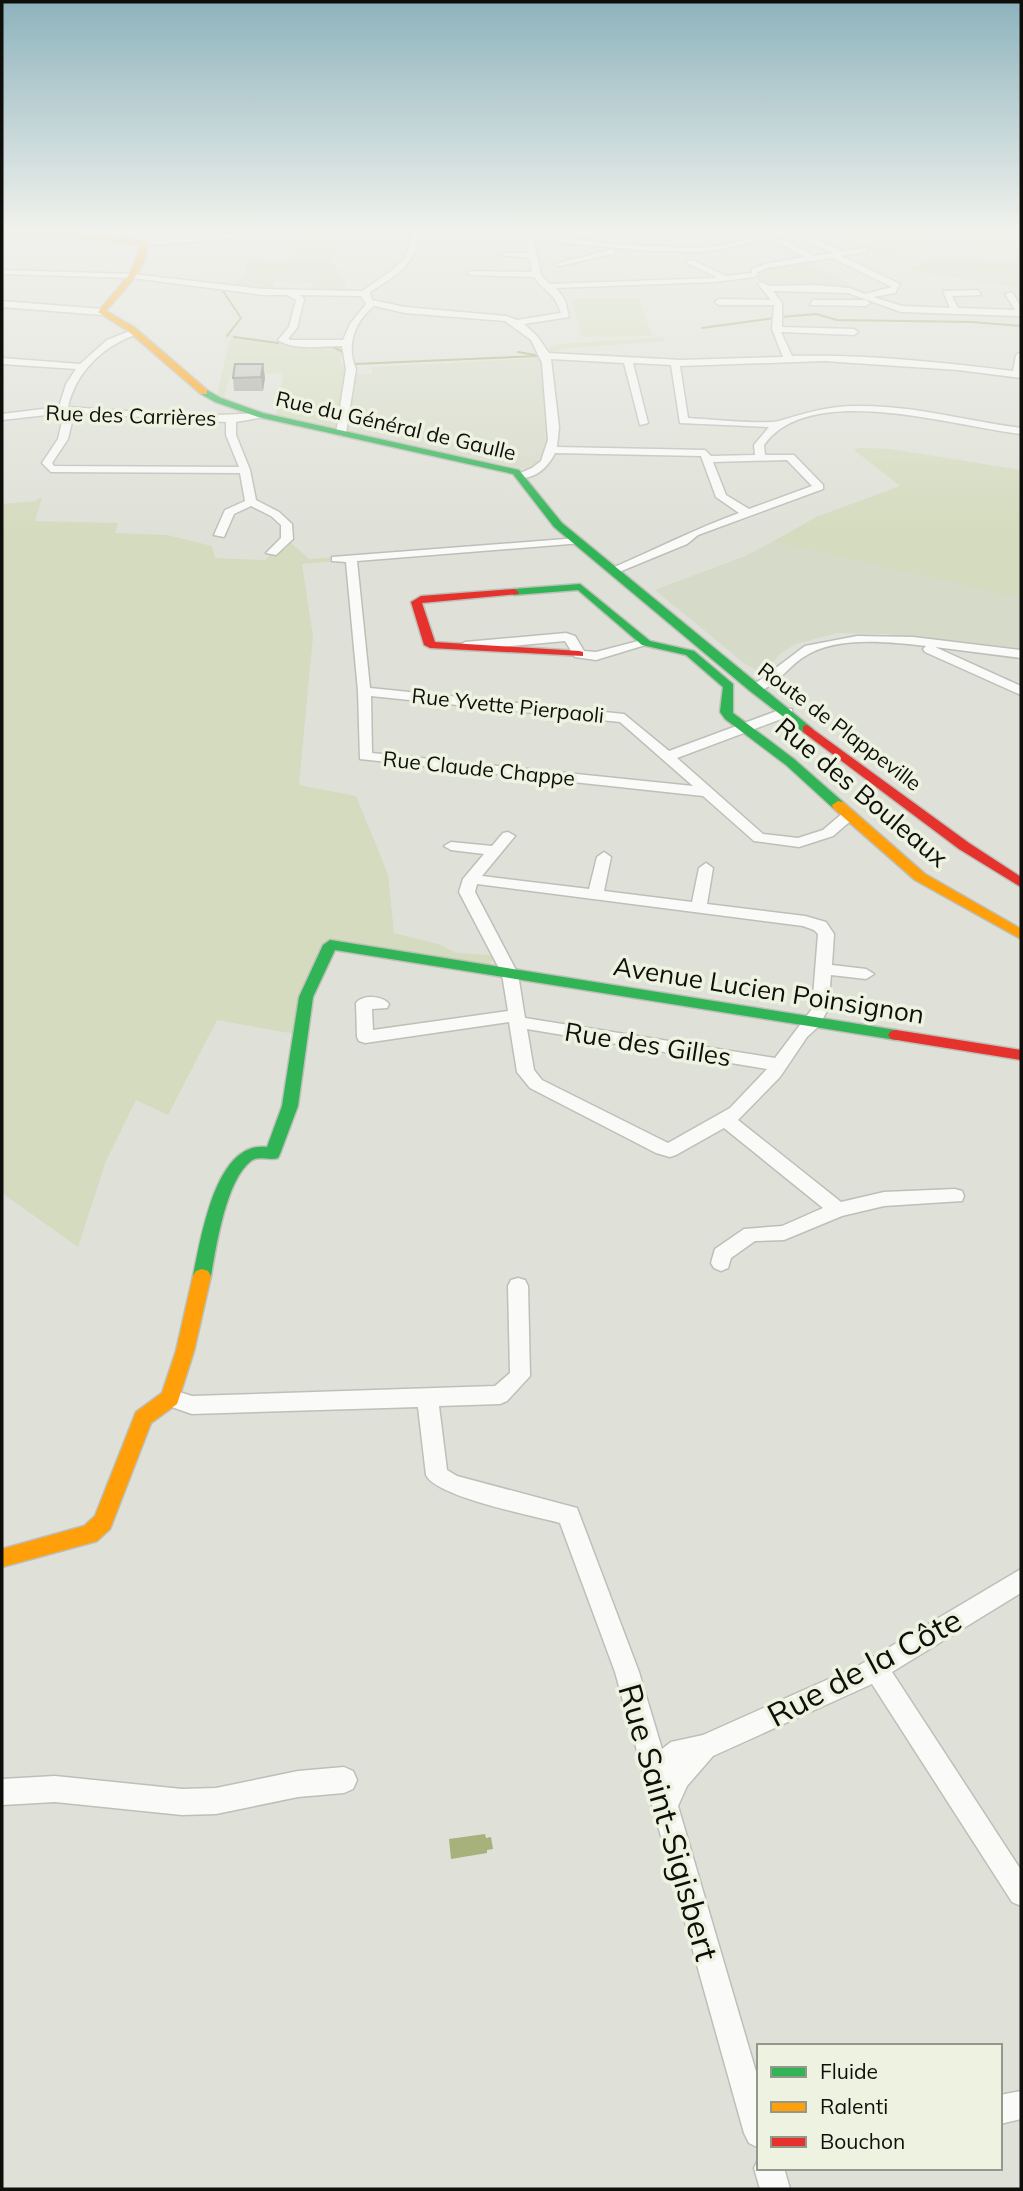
<svg xmlns="http://www.w3.org/2000/svg" width="1023" height="2191" font-family="Mulish,sans-serif">
<rect width="100%" height="100%" fill="#dfe1d8"/>
<path fill="#d6dac8" d="M541,358L543,385L551,413L548,447L541,460L529,470L344,432L353,374H372V367Z
M786,535L1021,592V649L886,634L837,633L796,644L781,653L768,668L759,671L744,663L655,590L745,556Z"/>
<path fill="#d4dbbe" d="M307,228L330,229L333,262L346,284L341,292L309,291L313,282L274,281L273,289L230,286L245,274L246,256L279,262L294,255L297,238Z
M816,228H1021V288L908,270L944,253L1010,262L1020,251L937,234L882,258Z
M802,260L871,295L767,289L754,275L758,269Z
M639,298L652,336L582,337L572,299Z
M231,335L282,343L336,344L344,347L340,361L345,369L337,429L276,415L278,404L272,403L278,402L279,395L274,394L281,390L283,373L236,374L230,376L224,398L217,394Z
M662,337L665,341L569,348L551,353L549,347L562,344Z
M861,448L890,449L1021,470V598L774,541L816,517L900,486L853,449Z
M38,498H42L35,521L118,523L115,533L167,535L212,546L215,558L265,560L272,553L287,548L290,542L309,559L336,557L337,561L302,564L313,636L299,785L356,796L388,874L394,933L438,944L457,953L491,955L494,959L489,964L330,945L295,1034L217,1020L168,1115L136,1100L106,1161L78,1247L2,1193V504L36,501Z"/>
<path fill="#a6b17c" d="M485,1834L486,1838L491,1837L493,1849L487,1850V1853L451,1859L449,1839Z"/>
<g fill="none" stroke-linecap="round" stroke-linejoin="round">
<path stroke="#a6b17c" stroke-width="2" d="M223,291L241,318L227,336
M2,301L88,308
M781,317L816,314L837,320L972,322L1021,326
M702,328L775,318
M234,337L278,343
M329,345L343,352
M518,352L535,355
M352,359L355,364L539,356"/>
<g stroke="#bdbfb8" stroke-width="3">
<path id="street" d="M118,228H127L109,243H103V239Z
M278,228H300L205,241L145,245L141,243Z
M411,228H419C420,262 396,276 370,292L372,300L405,307L506,316L517,320L561,313C554,291 545,293 534,277L471,275L467,273L471,271L532,272L530,258L499,255L503,253H529L525,235L529,233L533,235L541,275L550,284L714,278L717,277L685,262L692,260L726,276L752,273V269L765,264L805,257L781,244L764,240L705,252L652,251L563,243L555,237L540,236L604,228H631L563,237L616,244L687,248L714,247L764,236L786,241L814,256L833,253L796,237L799,233L843,251L867,248V252L841,256L900,284L895,293L873,297L902,306L950,308L943,291L978,290L981,295L952,296L958,308L1015,310L1005,294L1012,292L1021,307V316L901,312L848,293L773,291L782,303V327L854,329L858,332L854,335L781,332L792,356C866,354 940,362 1013,371L1016,355L1021,352V378L958,370L824,361L680,366L688,418C707,419 764,425 779,421C806,413 827,406 857,406C913,405 966,421 1021,428V434C955,427 810,380 764,445L765,455H794L823,485V489L698,535L687,544L614,574L610,573V569C654,550 695,529 739,513L716,497L701,456L555,453C548,467 536,479 518,478V474L532,468L541,461L548,440L542,363L531,340L505,321L405,313L374,306C354,322 346,346 356,369L346,433L341,436L336,433L346,369L342,346C323,346 294,351 278,340L289,327L296,300L287,295H263L133,278L2,274V270L133,274L263,289L362,291L391,271L405,258L411,240ZM832,258L892,287L865,294L849,288L815,285L769,286L762,282L758,284L771,300L719,299L715,302L719,305H774L772,329L783,357L681,360L549,353L537,336L524,324L569,317L565,300L556,288L714,282L754,277L758,275L756,273L767,268ZM300,295L361,296L366,304L350,324L343,340H291L288,339L297,328L304,299ZM551,359L624,363L640,425L648,423L633,363L671,365L680,423L769,427L754,445L755,455L711,456L705,450L557,447L559,427ZM787,460L812,486L749,509L726,495L713,462Z
M613,249L616,253L559,266L555,264Z
M813,300H866L870,303L866,306L810,305Z
M2,301L102,309L106,312L102,315L2,307Z
M135,329L139,332L138,334C104,345 76,371 68,407L198,416L264,413V417L236,422V435L250,470L256,500L279,512L292,524L293,539L276,555L266,553L281,538V525L271,516L251,506L234,514L224,537L214,535L225,510L245,501L240,473L51,472L42,463L58,439L64,413L2,420V414L59,407L66,384L76,369L2,364V358L80,364L107,340ZM74,413L226,422V435L239,467L54,466L52,463L68,439Z
M578,538L582,539V543L357,561L370,688L624,714L669,751L782,709H792V715L677,758L763,834L798,838L823,830L844,812H854V818L833,836L799,847L754,841L703,796L360,759L358,691L346,562L332,561V557ZM371,696L620,722L693,786L372,753Z
M566,633L575,636L584,651L596,652L646,639L652,643L596,660L575,657L565,641L465,650L459,646L465,642Z
M857,636L913,637L1021,650V658L935,647L1021,686V695L925,652L923,649L926,646C889,642 835,635 802,658C785,670 776,687 754,693L748,689L805,646Z
M508,832L515,836L482,876L589,889L597,857L604,852L611,857L604,891L692,902L699,868L706,863L713,868L707,904L805,916L826,922L834,934L832,965L866,969L874,974L866,979L831,975L828,1009L819,1026L807,1037L780,1077L738,1120L841,1202L884,1192L955,1189L962,1191L964,1196L962,1201L884,1206L842,1216L784,1240L755,1241L731,1258L728,1268L721,1271L714,1268L711,1263L715,1249L744,1229L782,1226L823,1208L724,1128L676,1155L670,1157L656,1153L530,1088L517,1072L509,1022L365,1043L359,1041L357,1037L356,1003C363,994 383,996 389,1004L387,1008L372,1009L373,1030L508,1011L502,974L459,892L463,879L484,854L451,850L444,846L451,842L492,846L503,833ZM477,884L803,926L814,930L818,934L812,1009L775,1058L525,1018L518,974L475,892ZM527,1029L767,1069L730,1108L668,1143L542,1080L534,1070Z
M518,1278L525,1280L528,1286L530,1376L507,1401L500,1404L439,1406L447,1470L457,1476L577,1508L639,1672L662,1749L671,1742L703,1735L858,1666L1021,1569V1593L892,1672L1021,1870V1906L1012,1902L872,1684L713,1756L687,1786L678,1806L759,2082V2148L749,2143L744,2133L615,1672L560,1523C534,1516 436,1497 426,1475L418,1407L192,1414L163,1404L160,1398L163,1392L170,1389L192,1396L495,1386L510,1373L508,1286L511,1280Z
M344,1767L353,1771L357,1780L353,1789L344,1793L298,1797L216,1814L182,1815L55,1802L2,1805V1779L55,1776L182,1789L216,1788L298,1771Z
M1021,2091V2119L1000,2124V2095Z
M759,2157V2168H784L790,2189H760L754,2168Z"/>
</g>
<g stroke="#bdbfb8" stroke-width="3">
<path id="fast" d="M201,390H207L221,398L263,413L519,470L562,523L813,729L807,733L803,732L750,691L554,527L513,474L258,417L215,402L201,394Z
M580,584L650,641L694,651L733,684V713L794,759L843,802V808H833L786,765L725,719L720,712L723,687L686,655L642,645L578,590L514,595L509,592L514,589Z
M330,940L896,1030L904,1035L896,1040L335,950L313,997L298,1106L280,1154L278,1158C269,1161 259,1155 251,1161C226,1180 216,1247 211,1276L208,1281L202,1283L196,1281L193,1276C201,1239 215,1140 267,1147L282,1106L299,997L323,945Z"/>
</g>
<g stroke="#bdbfb8" stroke-width="3">
<path id="slow" d="M2,230L56,231L147,242C149,269 122,291 106,311L134,327L207,390V394H201L128,331L98,312L131,272L141,245L56,235L2,234Z
M838,801L843,802L925,874L1021,929V939L915,880L833,808L832,805Z
M202,1269L208,1271L211,1276L194,1351L179,1398L177,1404L151,1423L110,1529L97,1541L90,1543L2,1567V1549L84,1526L95,1516L136,1412L162,1393L176,1351L193,1276L196,1271Z"/>
</g>
<g stroke="#bdbfb8" stroke-width="3">
<path id="jam" d="M514,589L519,592L518,594L422,603L435,642L579,651L583,652V656L430,648L424,645L411,602L421,596Z
M807,725L969,843L1021,877V887L959,849L803,732V726Z
M896,1030L1021,1050V1060L891,1039L888,1035L891,1031Z"/>
</g>
<use href="#street" fill="#fafaf9" fill-rule="evenodd"/>
<use href="#fast" fill="#30b455" fill-rule="evenodd"/>
<use href="#slow" fill="#ff9f0a" fill-rule="evenodd"/>
<use href="#jam" fill="#e5322d" fill-rule="evenodd"/>
</g>
<path fill="#a9aaa4" d="M265,377L263,391H234L233,378Z"/>
<path fill="#898b86" d="M263,364L265,377L263,391L261,377Z"/>
<path fill="#c4c6bf" stroke="#898b86" stroke-width="2" d="M235,364H263L261,377L233,378Z"/>
<linearGradient id="sky" x2="0" y2="1"><stop stop-color="#8db3bd"/><stop offset="0.43" stop-color="#f1f2ed"/><stop offset="1" stop-color="#f1f2ed" stop-opacity="0"/></linearGradient>
<rect width="1023" height="535" fill="url(#sky)"/>
<g text-anchor="middle" dominant-baseline="central" stroke-width="7" stroke-linejoin="round" paint-order="stroke">
<g font-size="21" fill="#0e0f0a" stroke="#eef3e1">
<text transform="translate(131 415) rotate(2)">Rue des Carrières</text>
<text transform="translate(396 425) rotate(13)">Rue du Général de Gaulle</text>
<text transform="translate(508 705) rotate(6)">Rue Yvette Pierpaoli</text>
<text transform="translate(840 726) rotate(37)">Route de Plappeville</text>
<text transform="translate(479 768) rotate(6)">Rue Claude Chappe</text>
</g>
<g font-size="26" fill="#0e0f0a" stroke="#eef3e1">
<text transform="translate(862 792) rotate(40)">Rue des Bouleaux</text>
<text transform="translate(769 990) rotate(9)">Avenue Lucien Poinsignon</text>
<text transform="translate(648 1044) rotate(9)">Rue des Gilles</text>
</g>
<g font-size="32" fill="#0e0f0a" stroke="#eef3e1">
<text transform="translate(864 1667) rotate(-28)">Rue de la Côte</text>
<text transform="translate(669 1822) rotate(74)">Rue Saint-Sigisbert</text>
</g>
</g>
<rect width="1023" height="2191" fill="none" stroke="#0e0f0a" stroke-width="7"/>
<rect x="757" y="2044" width="245" height="126" fill="#eef3e1" stroke="#94988b" stroke-width="2"/>
<rect x="771" y="2067" width="35" height="10" fill="#30b455" stroke="#94988b" stroke-width="2"/>
<text x="820" y="2079" font-size="21" fill="#0e0f0a">Fluide</text>
<rect x="771" y="2102" width="35" height="10" fill="#ff9f0a" stroke="#94988b" stroke-width="2"/>
<text x="820" y="2114" font-size="21" fill="#0e0f0a">Ralenti</text>
<rect x="771" y="2137" width="35" height="10" fill="#e5322d" stroke="#94988b" stroke-width="2"/>
<text x="820" y="2149" font-size="21" fill="#0e0f0a">Bouchon</text>
</svg>
